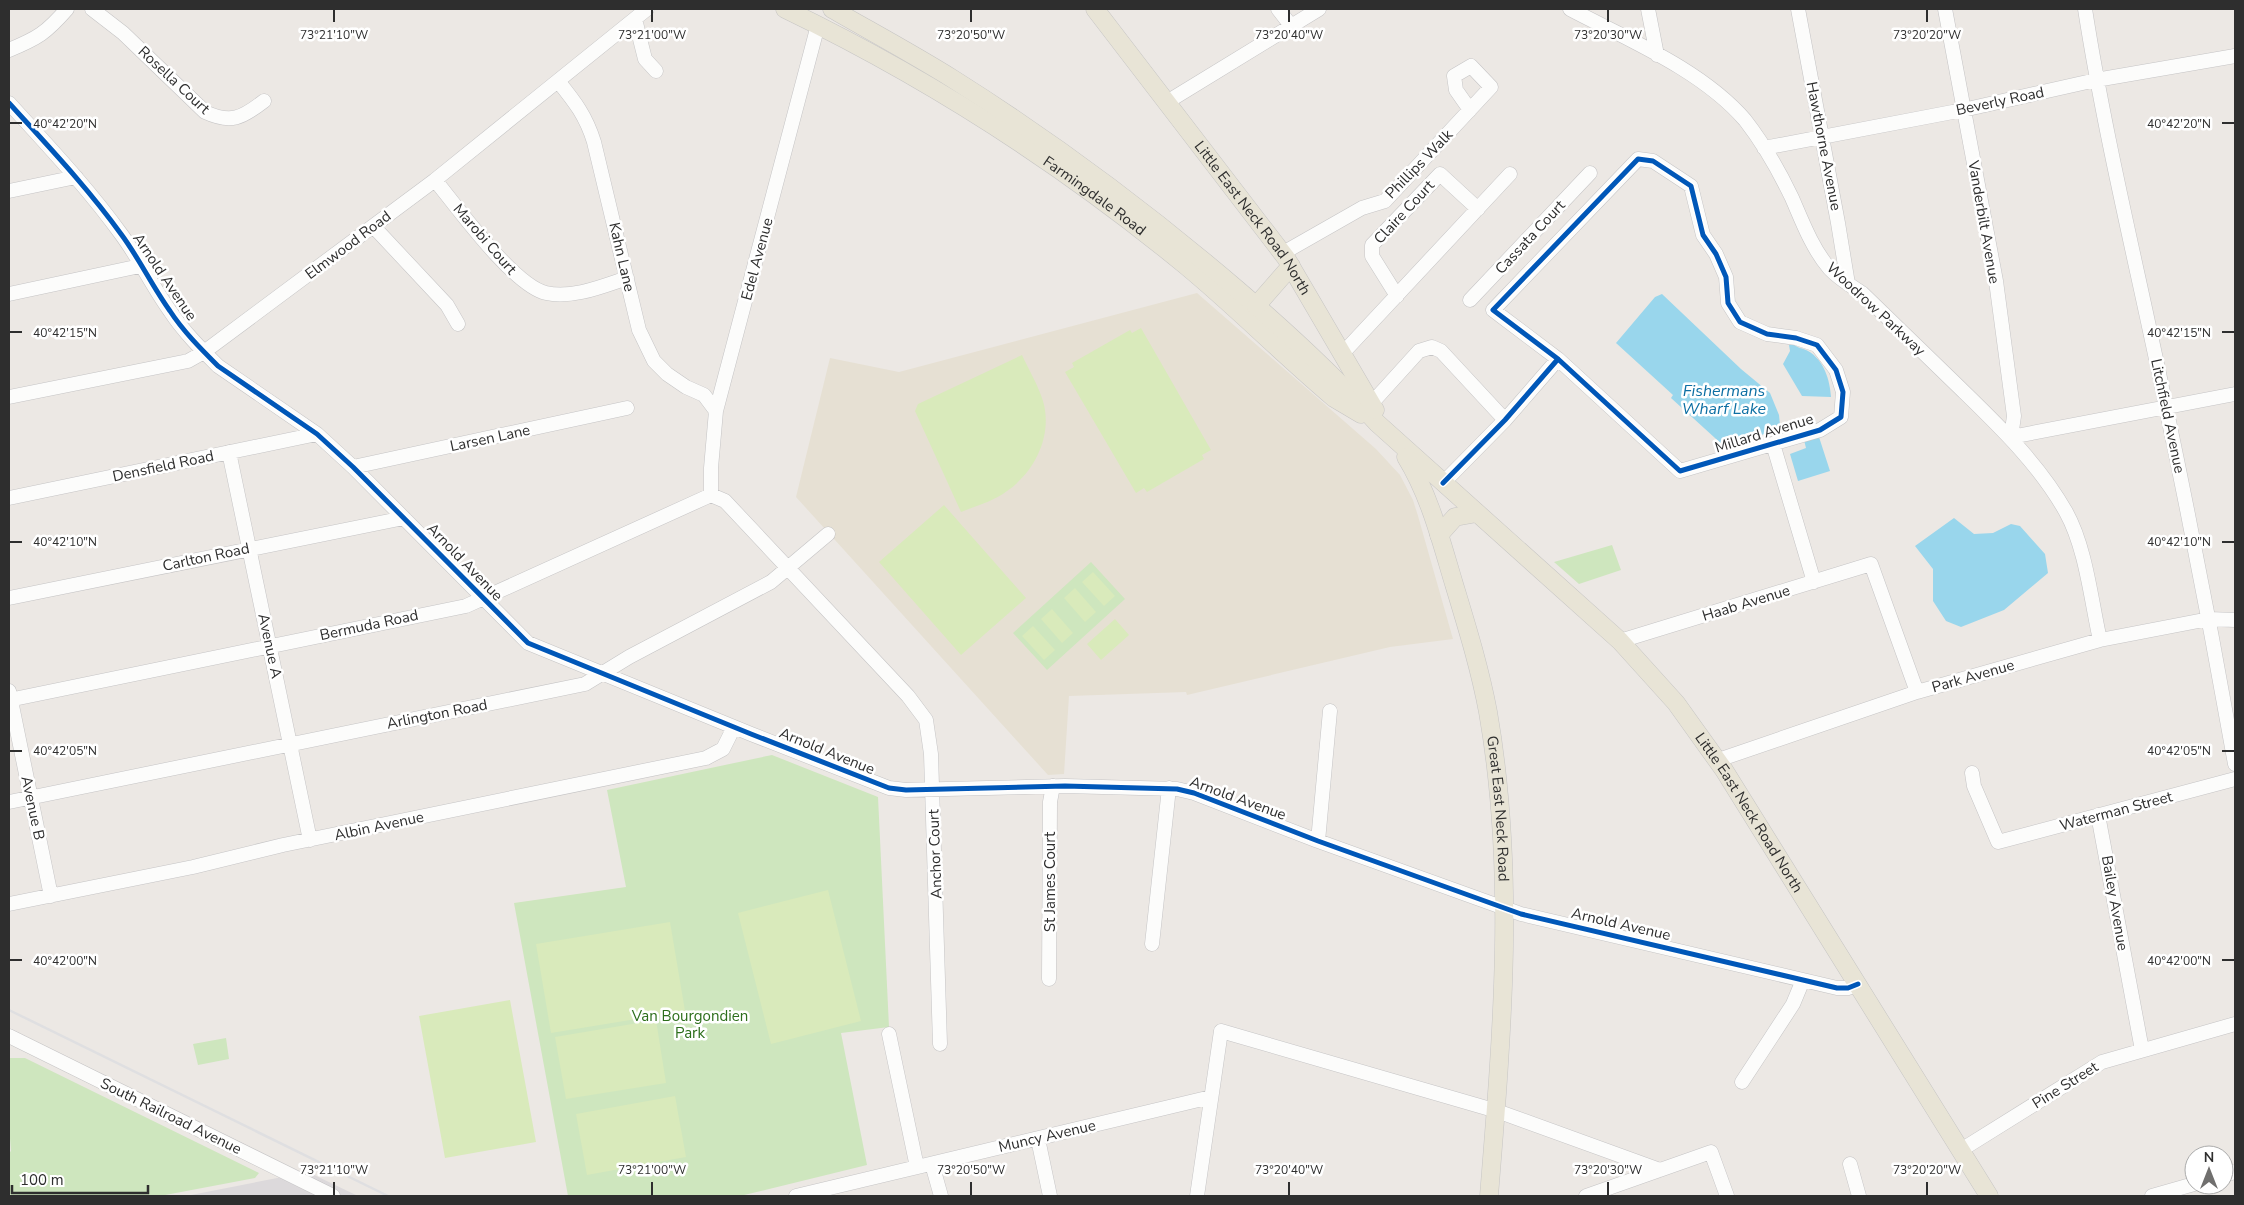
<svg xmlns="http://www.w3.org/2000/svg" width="2244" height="1205" font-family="'Nunito Sans',sans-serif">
<rect width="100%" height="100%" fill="#ece8e4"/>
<path fill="#dcd9db" d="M308,1172L358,1196H186Z"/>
<path fill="#e6e0d3" d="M1197,293L1376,449L1400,475L1413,500L1418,516L1453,639L1390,647L1187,695L1186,692L1069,696L1064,774L1048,775L796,497L830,358L899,372Z"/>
<path fill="#cee6be" d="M1612,545L1621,570L1579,584L1554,562Z
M1091,562L1125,599L1047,670L1013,633Z
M772,755L878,797L889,1027L841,1033L867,1165L740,1196H568L514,903L626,887L607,790Z
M226,1038L229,1059L198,1065L193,1044Z
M9,1058H25L259,1173L255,1178L160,1196H9V1153L11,1151L9,1126Z"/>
<path fill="#d9eabb" d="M1141,328L1211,450L1202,455L1204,459L1147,492L1144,488L1136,493L1065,372L1074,367L1072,363L1130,330L1132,333Z
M1022,355C1029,370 1038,385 1043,401C1053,435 1035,472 1007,491C994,501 976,506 961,512L915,411L918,404Z
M944,505L1026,598L961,655L879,562Z
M1093,572L1115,596L1104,606L1082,582Z
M1075,588L1096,612L1085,622L1064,598Z
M1052,609L1073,633L1062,643L1041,619Z
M1115,619L1129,635L1101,660L1087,644Z
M1033,626L1055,650L1044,660L1022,636Z
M828,890L861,1021L771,1044L738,913Z
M670,922L685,1011L551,1033L536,944Z
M510,1000L536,1142L445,1158L419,1016Z
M656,1020L666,1083L566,1099L555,1037Z
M675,1096L686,1157L587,1175L576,1114Z"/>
<path fill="#99d6ec" d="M1662,294L1741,369L1770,393L1779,415L1780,425L1775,430L1726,448L1671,398L1673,395L1616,343L1655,297Z
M1793,344C1797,348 1803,348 1808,351C1824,360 1830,380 1831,397L1802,396L1783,364L1790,351L1789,345Z
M1819,437L1830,471L1798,481L1790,454L1806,448L1804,440Z
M1954,518L1974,534L1993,533L2011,524L2020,526L2045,554L2048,573L2004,610L1961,627L1946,621L1933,601V569L1915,546Z"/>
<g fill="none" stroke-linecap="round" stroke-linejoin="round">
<g stroke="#c5c4c5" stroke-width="15">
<path id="minor" d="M92,9L123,33L205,112C231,124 242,118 264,101
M1278,9L1292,27
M1570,9C1627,39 1702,70 1745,120C1763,143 1779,171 1792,198C1802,221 1812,248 1829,268C1838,278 1851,286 1862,293C1895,325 1928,357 1960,388C1999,426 2039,464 2066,512C2086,548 2091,600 2100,640
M1648,9L1657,55
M1798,9L1838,223L1848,284
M1945,9L1996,281L2014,416L2011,437L2235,394
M2085,9C2106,143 2139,274 2166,407C2191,526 2214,645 2235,764
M635,19L645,59L656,71
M9,50C38,38 46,33 67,9
M558,81C575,102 586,116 594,142L639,330L654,361L667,374L686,387L704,395L716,411
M1167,102L1319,9
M9,103C48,146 87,187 121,234C139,258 152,286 170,311C183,331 201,349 218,366L317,434L353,467L528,643L751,734L889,788L906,790L1065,786L1177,789L1194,793L1318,841L1521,914L1837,988H1848L1858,984
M1764,148L1963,110L2096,80L2235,56
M435,180C457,207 514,286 546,293C572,299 603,286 627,278
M9,191L76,177
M373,226L447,305L458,324
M1283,253L1362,208L1385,201L1491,87L1471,66L1454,76L1456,90L1470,110
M9,294L140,266
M1397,296L1372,256V245L1440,174L1478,209
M1470,300L1590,173
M1342,354L1510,174
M9,397L188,361L204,352L435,180L647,9
M1371,404L1419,351L1432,347L1441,351L1505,420
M1773,444L1814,582
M229,452L310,840
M353,467L627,408
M1443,483L1505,420L1558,359L1493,310L1638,159L1653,161L1691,186L1703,235L1716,254L1726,277L1728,303L1740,322L1767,334L1796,338L1817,345L1836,370L1843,392L1841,417L1820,430L1680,471L1558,359
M711,495L725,501L908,696L926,720L931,754L940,1044
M711,495V468L716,411L818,25
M9,498L317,434
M9,598L404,518
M1620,641L1871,564L1917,692
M9,691L51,896
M9,700L466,606L711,495
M1718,760L1917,692L2100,640L2209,619L2235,620
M1972,773L1974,786L1998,842L2235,779
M9,802L585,684L629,657L771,582L828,534
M2098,815L2142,1050
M1318,841L1330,711
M9,904L193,867L283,845L706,758L723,749L734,727
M1152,944L1169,788
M1049,979L1050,802L1053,786
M889,1034L917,1167
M9,1036L333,1196
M1742,1082L1793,1004L1803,980
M1038,1139L1050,1196
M1961,1150L2102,1062L2235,1024
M932,1164L941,1196
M1850,1164L1859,1196
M2224,1175L2235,1172
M796,1196L1211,1097
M1197,1196L1221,1031L1497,1111L1660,1170
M1586,1196L1711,1152L1727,1196
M2152,1196L2194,1184"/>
</g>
<g stroke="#c6c5c4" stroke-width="19">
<g id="major">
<path id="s1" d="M785,9C928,78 1062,164 1185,265C1236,307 1283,355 1334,398L1361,414"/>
<path id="s2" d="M832,9C872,32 913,54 953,79C1053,142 1148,213 1238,290C1287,332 1334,375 1377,423L1620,641L1676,703L1724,770L1989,1196"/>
<path id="s3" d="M1095,9L1286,258L1375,410"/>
<path d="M1256,306L1291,266"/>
<path id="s4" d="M1406,457C1430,496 1441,541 1454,584C1467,627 1480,669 1488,712C1516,872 1502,1036 1489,1196"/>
<path d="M1439,535L1455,517L1477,513"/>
</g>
</g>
<use href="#minor" stroke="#fcfcfb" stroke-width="14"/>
<use href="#major" stroke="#e8e4d6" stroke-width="18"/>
<path stroke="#dfdfe1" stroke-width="2.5" d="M9,1010L388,1196"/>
<g stroke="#fff" stroke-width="8">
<path id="cycleway" d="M9,103C48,146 87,187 121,234C139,258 152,286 170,311C183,331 201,349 218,366L317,434L353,467L528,643L751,734L889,788L906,790L1065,786L1177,789L1194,793L1318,841L1521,914L1837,988H1848L1858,984
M1443,483L1505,420L1558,359L1493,310L1638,159L1653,161L1691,186L1703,235L1716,254L1726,277L1728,303L1740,322L1767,334L1796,338L1817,345L1836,370L1843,392L1841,417L1820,430L1680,471L1558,359"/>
</g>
<use href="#cycleway" stroke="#0057b8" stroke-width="5"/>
</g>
<path fill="none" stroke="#2e2e2e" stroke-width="2" d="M334,10V22M652,10V22M971,10V22M1289,10V22M1608,10V22M1927,10V22M10,123H22M2222,123H2234M10,332H22M2222,332H2234M10,542H22M2222,542H2234M10,751H22M2222,751H2234M10,960H22M2222,960H2234M334,1182V1195M652,1182V1195M971,1182V1195M1289,1182V1195M1608,1182V1195M1927,1182V1195"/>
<g text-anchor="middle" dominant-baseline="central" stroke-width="5" stroke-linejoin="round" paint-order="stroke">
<g font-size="15" fill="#2e2e2e" stroke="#fff">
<text transform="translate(174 80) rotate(43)">Rosella Court</text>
<text transform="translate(2000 101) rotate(-12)">Beverly Road</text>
<text transform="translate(1824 146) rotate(79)">Hawthorne Avenue</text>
<text transform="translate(1419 164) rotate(-46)">Phillips Walk</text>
<text stroke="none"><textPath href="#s1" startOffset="362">Farmingdale Road</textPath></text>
<text transform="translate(1404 212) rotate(-47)">Claire Court</text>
<text stroke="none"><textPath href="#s3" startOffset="262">Little East Neck Road North</textPath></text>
<text transform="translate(1984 222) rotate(80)">Vanderbilt Avenue</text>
<text transform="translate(1530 237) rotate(-47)">Cassata Court</text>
<text transform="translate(485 239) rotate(49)">Marobi Court</text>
<text transform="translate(348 245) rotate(-37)">Elmwood Road</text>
<text transform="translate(622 257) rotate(77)">Kahn Lane</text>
<text transform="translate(757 259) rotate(-75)">Edel Avenue</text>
<text transform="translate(165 277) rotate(56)">Arnold Avenue</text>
<text transform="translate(1876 309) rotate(43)">Woodrow Parkway</text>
<text transform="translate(2168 416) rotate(78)">Litchfield Avenue</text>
<text transform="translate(1764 433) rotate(-17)">Millard Avenue</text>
<text transform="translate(490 438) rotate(-12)">Larsen Lane</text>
<text transform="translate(163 466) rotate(-12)">Densfield Road</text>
<text transform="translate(206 557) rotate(-12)">Carlton Road</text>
<text transform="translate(465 562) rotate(46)">Arnold Avenue</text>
<text transform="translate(1746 603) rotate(-17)">Haab Avenue</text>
<text transform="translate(369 625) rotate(-12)">Bermuda Road</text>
<text transform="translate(270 646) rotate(78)">Avenue A</text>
<text transform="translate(1973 676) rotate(-16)">Park Avenue</text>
<text transform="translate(437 714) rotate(-11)">Arlington Road</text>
<text transform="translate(827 751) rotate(22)">Arnold Avenue</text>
<text transform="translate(1238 798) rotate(20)">Arnold Avenue</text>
<text transform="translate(33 808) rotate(78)">Avenue B</text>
<text stroke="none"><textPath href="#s4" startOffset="366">Great East Neck Road</textPath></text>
<text transform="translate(2116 811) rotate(-15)">Waterman Street</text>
<text stroke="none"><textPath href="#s2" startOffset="1229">Little East Neck Road North</textPath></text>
<text transform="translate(379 826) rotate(-12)">Albin Avenue</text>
<text transform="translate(935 854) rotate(-92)">Anchor Court</text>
<text transform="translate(1050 882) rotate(-90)">St James Court</text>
<text transform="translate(2115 903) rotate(80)">Bailey Avenue</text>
<text transform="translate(1621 924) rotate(13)">Arnold Avenue</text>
<text transform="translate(2065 1085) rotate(-32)">Pine Street</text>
<text transform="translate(171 1116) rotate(26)">South Railroad Avenue</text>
<text transform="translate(1047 1136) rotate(-13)">Muncy Avenue</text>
</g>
<g font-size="15" fill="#2c6e1b" stroke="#fff">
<text x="690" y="1016">Van Bourgondien<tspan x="690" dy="17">Park</tspan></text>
</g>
<g font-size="16" font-style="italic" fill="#0d6fa3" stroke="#fff">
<text x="1724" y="391">Fishermans<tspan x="1724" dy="18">Wharf Lake</tspan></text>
</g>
</g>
<g font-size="12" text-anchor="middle" fill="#2e2e2e" stroke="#fff" stroke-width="5" stroke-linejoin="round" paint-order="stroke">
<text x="334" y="39">73°21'10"W</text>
<text x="652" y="39">73°21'00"W</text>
<text x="971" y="39">73°20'50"W</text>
<text x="1289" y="39">73°20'40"W</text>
<text x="1608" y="39">73°20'30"W</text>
<text x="1927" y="39">73°20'20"W</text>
<text x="65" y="128">40°42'20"N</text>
<text x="2179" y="128">40°42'20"N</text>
<text x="65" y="337">40°42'15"N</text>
<text x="2179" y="337">40°42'15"N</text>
<text x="65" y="546">40°42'10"N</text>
<text x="2179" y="546">40°42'10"N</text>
<text x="65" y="755">40°42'05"N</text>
<text x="2179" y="755">40°42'05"N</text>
<text x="65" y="965">40°42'00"N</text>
<text x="2179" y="965">40°42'00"N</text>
<text x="334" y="1174">73°21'10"W</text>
<text x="652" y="1174">73°21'00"W</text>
<text x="971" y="1174">73°20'50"W</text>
<text x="1289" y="1174">73°20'40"W</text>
<text x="1608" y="1174">73°20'30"W</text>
<text x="1927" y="1174">73°20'20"W</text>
</g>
<rect width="2244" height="1205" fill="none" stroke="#2e2e2e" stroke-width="20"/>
<g transform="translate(2209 1170)"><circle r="24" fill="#ffffff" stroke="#ababab"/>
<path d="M0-4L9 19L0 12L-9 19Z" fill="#706f6e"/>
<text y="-8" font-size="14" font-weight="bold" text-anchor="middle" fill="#2e2e2e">N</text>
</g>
<path d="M12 1185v8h136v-8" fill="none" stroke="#2e2e2e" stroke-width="2.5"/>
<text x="20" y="1185" font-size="15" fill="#2e2e2e" stroke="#ffffff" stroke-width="4" paint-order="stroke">100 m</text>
</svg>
